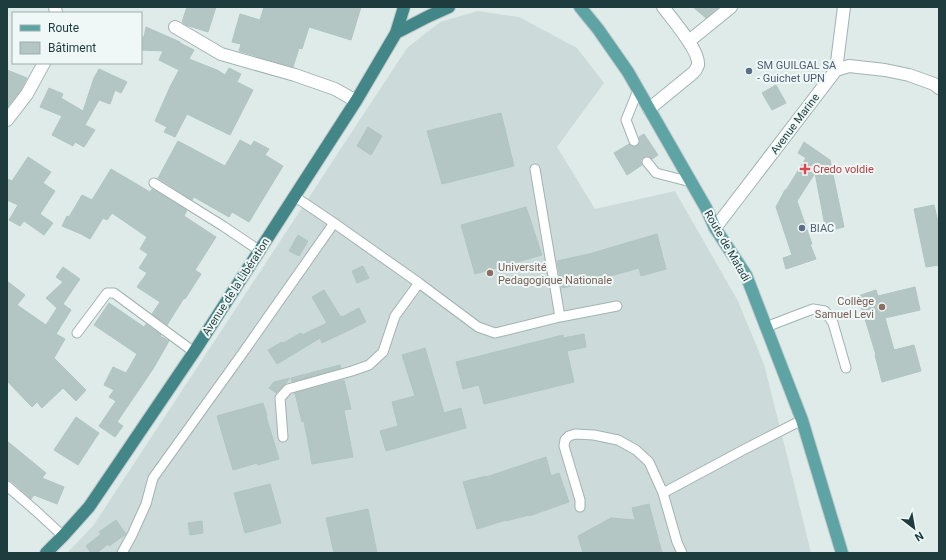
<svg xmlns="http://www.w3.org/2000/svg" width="946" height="560" font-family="Roboto,sans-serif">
<rect width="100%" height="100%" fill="#deebe9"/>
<path fill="#ccdbd9" d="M478,11L519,17L577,48L604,83L557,147L595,209L675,191L738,301L764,364L793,479L811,553H67L93,526L407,48L440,22Z"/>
<path fill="#b3c6c3" stroke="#b0c5c3" d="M187,7H216L208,32L186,25L182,22Z
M264,7H361L351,40L309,27L302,49L299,48L293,67L239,51L241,44L232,42L240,14L260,20Z
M693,7H719L706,18Z
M146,27L180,42V43L194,50L189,59L217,70L225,75L229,68L241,74L237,82L253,90L230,135L187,114L175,137L164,132L167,127L155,121L170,87L179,70L159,60L163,51L141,50V37H144Z
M99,69L127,82L121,93L115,90L110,104L99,100L85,125L95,130L84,147L75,142L73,146L52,135L62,116L40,107L49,88L63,94L61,98L83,111L94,78Z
M7,70L27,78L21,90L7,108Z
M776,85L786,103L772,110L762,93Z
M501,113L514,166L442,184L427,131Z
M368,127L382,136L371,155L357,146Z
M644,134L658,155L652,159L649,156L644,157L641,160L642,165L627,175L614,153L629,144L633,147L636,146L640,142L639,137Z
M240,140L251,146L254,141L269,149L265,155L283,166L249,222L232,212L229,217L194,197L192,200L158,178L178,141L225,166Z
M804,142L830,160L844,227L826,231L815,173L797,201L812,244H810L816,259L786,269L783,258L792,255L776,207L785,190H786L806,158L798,153Z
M28,157L51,172L43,183L55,191L40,214L53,223L44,235L24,221L20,226L9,220L18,205L7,200V179L12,181Z
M111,169L150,192L152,189L187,210L184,216L216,237L195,270L201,274L185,299L184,298L167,325L152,314L160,302L137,287L147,273L139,268L148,254L140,249L147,237L112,213L107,220L103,218L90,239L81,234L62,226L67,216L69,217L82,195L92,200Z
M934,205L939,226V265L926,267L914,209Z
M526,207L542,255L475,274L461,225Z
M657,234L666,269L641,276L639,268L589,282L562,288L557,261L589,254Z
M298,235L308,241L299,256L289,251Z
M363,266L369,278L357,283L352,271Z
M63,267L80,279L63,304L71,310L56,334L65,339L54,358L86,390L76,401L63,388L42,408L37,402L32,407L7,381V281L25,295L17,305L46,325L57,308L46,298L63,282L56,277Z
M915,287L920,310L885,318L894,350L914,345L921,371L882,382L875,355H876L858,296L876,290L878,296Z
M324,290L340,316H342V317L359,308L366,322L322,343L320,338L277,364L268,350L282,342L283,343L301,333L302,335L327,323L312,297Z
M109,303L144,327L146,324L161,335L160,336L169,341L153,369L117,422L123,426L115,437L99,426L116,401L109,397L114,390L104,385L113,367L126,373L137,354L94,325Z
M584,334L586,347L567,351L574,382L484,404L479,385L463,389L456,362L563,335V338Z
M425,348L444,413L461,408L466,428L386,451L380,431L398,426L392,402L415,396L402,355Z
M340,365L341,368L292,382L291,378Z
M290,378L286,383L276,393L269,388L274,382Z
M344,380L351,409L344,410L353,457L312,464L304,421L302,422L295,393Z
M263,403L267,416H266L279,459L258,465L257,463L233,470L217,416Z
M76,417L99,433L78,465L54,450Z
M7,441L46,473L42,478L64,487L57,504L34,495L31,499L11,481L7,480Z
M546,457L551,476L559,473L569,502L529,516V515L506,521V520L477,529L463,482L486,476V477Z
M270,484L281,523L245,533L234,493Z
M649,504L662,553H583L578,536L611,518L635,520L632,508Z
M368,509L377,553H334L326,518Z
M116,520L126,534L109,546L108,544L97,553H91L86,546L101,534L99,532Z
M202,521L203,533L190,535L188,523Z"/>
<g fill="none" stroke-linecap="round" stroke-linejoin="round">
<g stroke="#a1b3b2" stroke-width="11">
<path id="service" d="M634,141L626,120L638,90
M647,162L656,173L691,182
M535,169L560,317
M154,183L223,226L260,251
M294,196L334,223L419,283L478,327L495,333L560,317L617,306
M766,327L797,315L813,309L825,311L833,323L846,368
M77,333L107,293H114L194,352
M283,437L280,398L288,389L352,371L369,365L383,352L395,316L419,283
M7,486L36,511L63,536
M580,507V500L564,446L565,440L569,436L575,434L594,435L618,440L636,450L649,462L663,493
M122,553L132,535L146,504L153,478L242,354L334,223
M682,553L677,542L663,493L745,449L802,420"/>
</g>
<g stroke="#a1b3b2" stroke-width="14">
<path id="minor" d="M55,7L56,13
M175,27L221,54L295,75L335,89L356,101
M689,41L731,7
M836,70L849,66L885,70L909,75L934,84L939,88
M649,109L693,73C695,71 697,68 698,65C700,51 672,19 663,7
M7,120L27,94L44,63
M715,228L836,70L844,7"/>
</g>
<g stroke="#c0c8c9" stroke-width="14">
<path id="primary" d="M580,7L598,29L628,72L706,208L715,228L746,275L802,420L842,553"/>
</g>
<g stroke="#c0c8c9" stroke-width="14">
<path id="trunk" d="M396,33L429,16L449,7
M46,553L63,536L89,507L194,352L356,101L396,33L404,7"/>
</g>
<use href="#service" stroke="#fff" stroke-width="9"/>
<use href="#minor" stroke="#fff" stroke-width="12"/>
<use href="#primary" stroke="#5ea4a5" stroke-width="12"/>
<use href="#trunk" stroke="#428688" stroke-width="12"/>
</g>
<g fill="#5c6f8a" stroke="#eff8f6" stroke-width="1.5">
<circle cx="749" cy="71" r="4"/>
<circle cx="802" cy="228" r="4"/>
</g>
<path fill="#e0444e" stroke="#eff8f6" stroke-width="1.5" d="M803 163h4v4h4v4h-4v4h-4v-4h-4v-4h4z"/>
<g fill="#8d6e63" stroke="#eff8f6" stroke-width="1.5">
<circle cx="490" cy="273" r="4"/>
<circle cx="882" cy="307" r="4"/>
</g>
<g text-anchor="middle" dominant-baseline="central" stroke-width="4" stroke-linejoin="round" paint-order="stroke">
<g font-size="11" fill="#4e5e75" stroke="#eff8f6" text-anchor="start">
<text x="757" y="65">SM GUILGAL SA<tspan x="757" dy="13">- Guichet UPN</tspan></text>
<text x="810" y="228">BIAC</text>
</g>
<g font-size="11" fill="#1e3c3d" stroke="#eff8f6">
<text transform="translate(795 124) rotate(-53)">Avenue Marine</text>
<text transform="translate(727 246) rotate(60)">Route de Matadi</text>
<text transform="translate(236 287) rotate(-57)">Avenue de la Libération</text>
</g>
<g font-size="11" fill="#be3a42" stroke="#eff8f6" text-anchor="start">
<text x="813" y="169">Credo voldie</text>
</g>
<g font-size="11" fill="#785e54" stroke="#eff8f6" text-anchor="start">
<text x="498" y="267">Université<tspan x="498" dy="13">Pedagogique Nationale</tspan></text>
<text x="874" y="301" text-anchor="end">Collège<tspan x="874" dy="13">Samuel Levi</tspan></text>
</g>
</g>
<rect width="946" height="560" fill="none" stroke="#1e3c3d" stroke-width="16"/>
<rect x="12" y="12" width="130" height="52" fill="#eff8f6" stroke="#9badac"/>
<rect x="20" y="25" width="20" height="6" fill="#5ea4a5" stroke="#9badac"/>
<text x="48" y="32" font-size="12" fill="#1e3c3d">Route</text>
<rect x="20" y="42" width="20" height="12" fill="#b3c6c3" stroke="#9badac"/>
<text x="48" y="52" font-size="12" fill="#1e3c3d">Bâtiment</text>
<g transform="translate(914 528) rotate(149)" stroke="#eff8f6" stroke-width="3" paint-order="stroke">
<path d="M0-3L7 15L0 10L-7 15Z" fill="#1e3c3d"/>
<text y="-6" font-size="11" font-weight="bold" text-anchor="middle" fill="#1e3c3d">N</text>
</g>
</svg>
